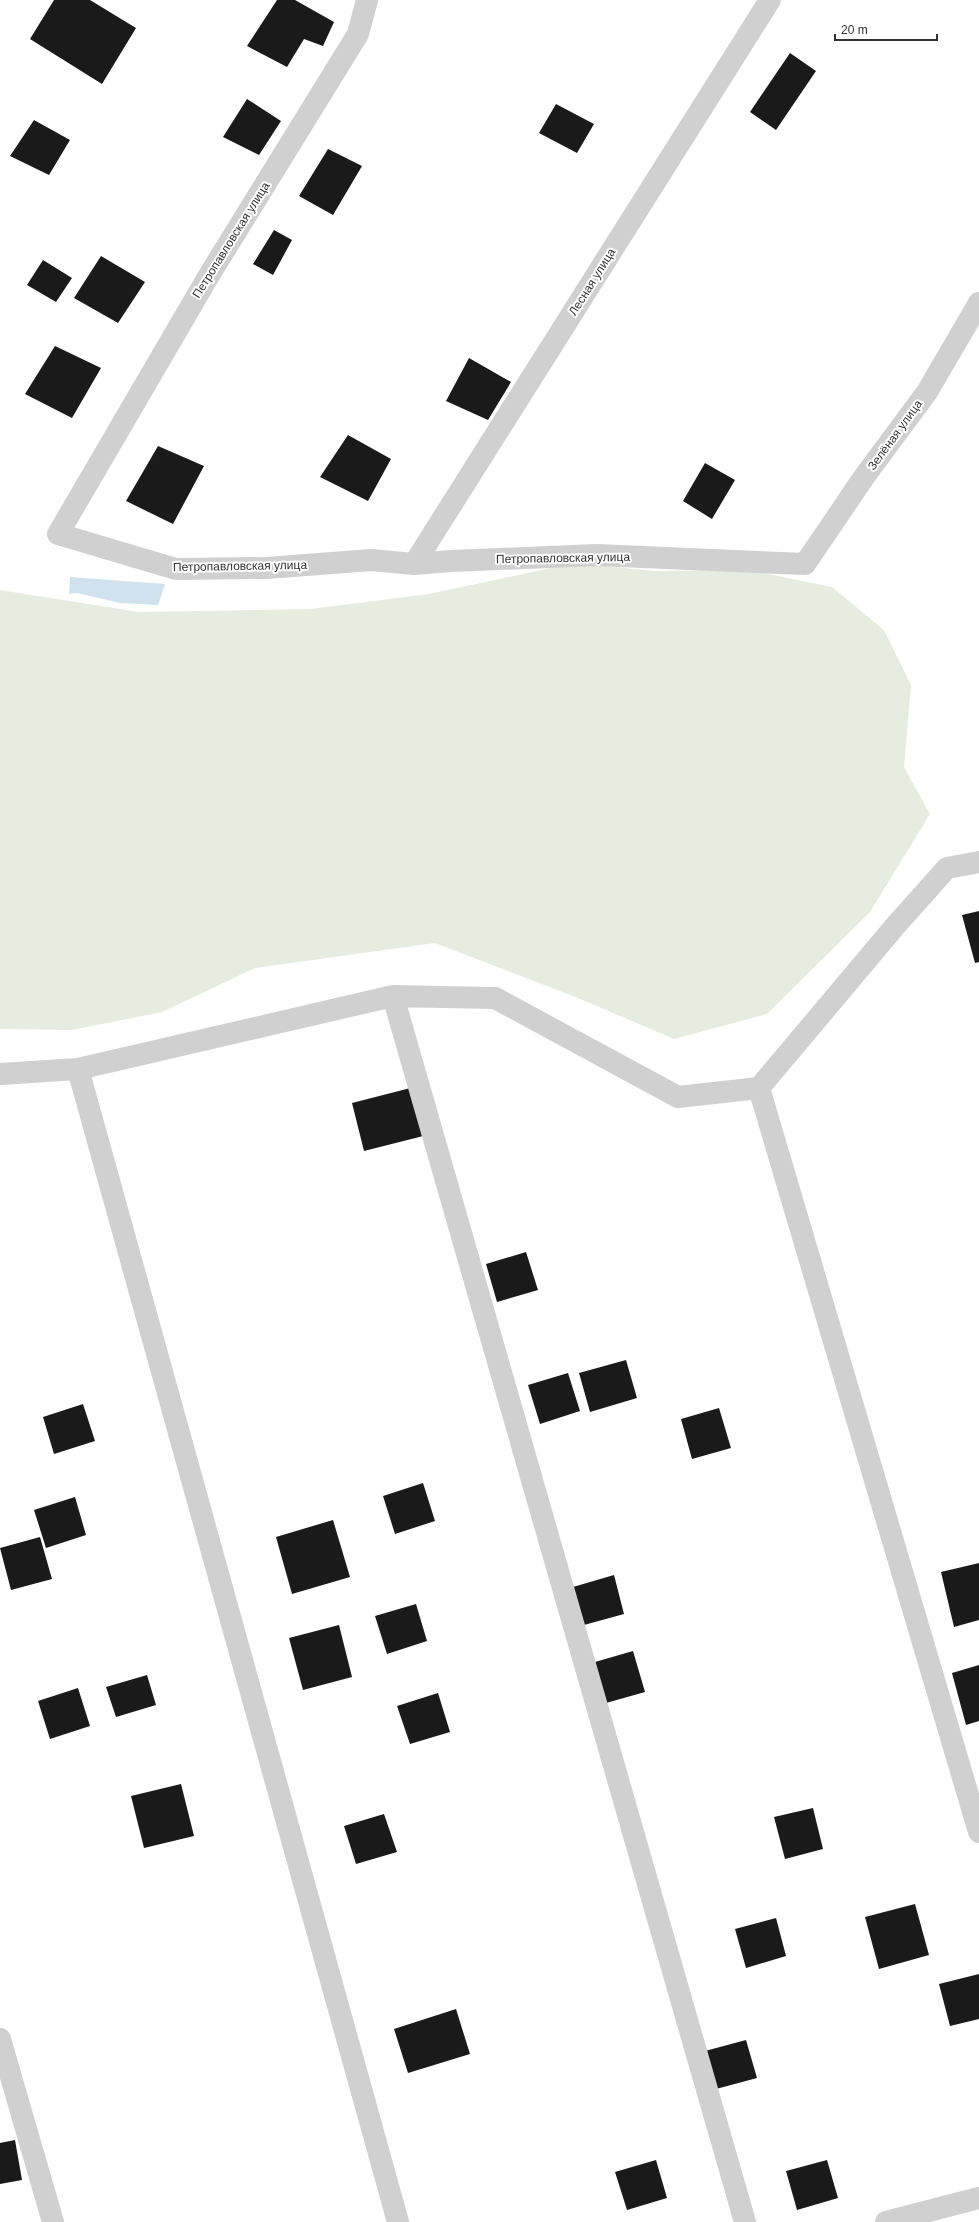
<svg xmlns="http://www.w3.org/2000/svg" width="979" height="2222" viewBox="0 0 979 2222" font-family="Helvetica,sans-serif">
<rect width="100%" height="100%" fill="#fff"/>
<!-- green -->
<path fill="#e6ecdf" d="M575 563 654 571 748 570 832 587 884 630 911 685 904 767 930 814 870 912 767 1014 674 1039 578 998 435 943 255 968 162 1012 72 1030 0 1029V590L139 612 310 609 429 594Z"/>
<!-- water -->
<path fill="#cfe2ee" d="M70 577 165 584 158 605 120 603 77 593 69 594Z"/>
<!-- building -->
<path fill="#1a1a1a" d="M54 0H90L136 28 102 84 30 39Z
M277 0H295L334 22 323 46 304 39 287 67 247 46Z
M790 53 816 71 776 130 750 112Z
M247 99 281 121 259 155 223 137Z
M556 104 594 124 577 153 539 133Z
M34 120 70 140 49 175 10 156Z
M328 149 362 166 333 215 299 196Z
M274 230 292 240 273 275 253 264Z
M101 256 145 282 118 323 74 298Z
M43 260 72 278 56 302 27 285Z
M55 346 101 368 72 418 25 394Z
M469 358 511 382 488 420 446 401Z
M348 435 391 459 368 501 320 477Z
M158 446 204 466 173 524 126 501Z
M705 463 735 480 712 519 683 501Z
M979 911V962L975 963 962 915Z
M426 1084 439 1132 364 1151 352 1103Z
M526 1252 538 1290 497 1302 486 1264Z
M626 1360 637 1398 590 1412 579 1373Z
M568 1373 580 1411 540 1424 528 1385Z
M83 1404 95 1441 54 1454 43 1417Z
M719 1408 731 1448 692 1459 681 1419Z
M423 1483 435 1521 395 1534 383 1496Z
M75 1497 86 1535 46 1548 34 1510Z
M333 1520 350 1577 292 1594 276 1537Z
M40 1537 52 1579 11 1590 0 1548Z
M979 1563V1620L954 1627 941 1572Z
M614 1575 624 1614 584 1625 573 1587Z
M416 1604 427 1641 387 1654 375 1616Z
M339 1625 352 1677 303 1690 289 1638Z
M633 1651 645 1692 606 1703 595 1662Z
M979 1665V1721L966 1725 952 1673Z
M147 1675 156 1705 116 1717 106 1687Z
M78 1688 90 1726 50 1739 38 1701Z
M438 1693 450 1732 410 1744 397 1706Z
M181 1784 194 1836 144 1848 131 1796Z
M813 1808 823 1849 785 1859 774 1817Z
M384 1814 397 1852 356 1864 344 1826Z
M915 1904 929 1955 879 1969 865 1917Z
M776 1918 786 1956 746 1968 735 1929Z
M979 1974V2019L950 2026 939 1984Z
M456 2009 470 2054 408 2073 394 2029Z
M746 2040 757 2078 716 2089 705 2051Z
M15 2140 22 2180 0 2184V2143Z
M656 2160 667 2198 627 2210 615 2172Z
M827 2160 838 2198 797 2210 786 2171Z"/>
<g fill="none" stroke-linecap="round" stroke-linejoin="round">
<!-- minor -->
<path stroke="#d0d0d0" stroke-width="22" d="M367 0 358 34 208 277 58 534 176 569 267 568 371 560 414 564 451 561 597 555 805 564 864 477 927 392 979 303
M414 564 770 0
M393 996 745 2222
M78 1069 398 2222
M0 1074 78 1069 393 996 495 998 678 1097 759 1088 896 925 947 868 979 862
M759 1088 979 1832
M0 2039 53 2222
M886 2222 979 2198"/>
</g>
<g text-anchor="middle" dominant-baseline="central" stroke-width="4" stroke-linejoin="round" paint-order="stroke">
<!-- street labels -->
<g font-size="12" fill="#333" stroke="#fff">
<text transform="translate(231 240) rotate(-58)">Петропавловская улица</text>
<text transform="translate(592 282) rotate(-58)">Лесная улица</text>
<text transform="translate(895 435) rotate(-54)">Зелёная улица</text>
<text transform="translate(563 558) rotate(-1)">Петропавловская улица</text>
<text transform="translate(240 566) rotate(-1)">Петропавловская улица</text>
</g>
</g>
<!-- scale -->
<path d="M835 34v6h102v-6" fill="none" stroke="#333333" stroke-width="2"/>
<text x="841" y="34" font-size="12" fill="#333333" stroke="#ffffff" stroke-width="3" paint-order="stroke">20 m</text>
</svg>
